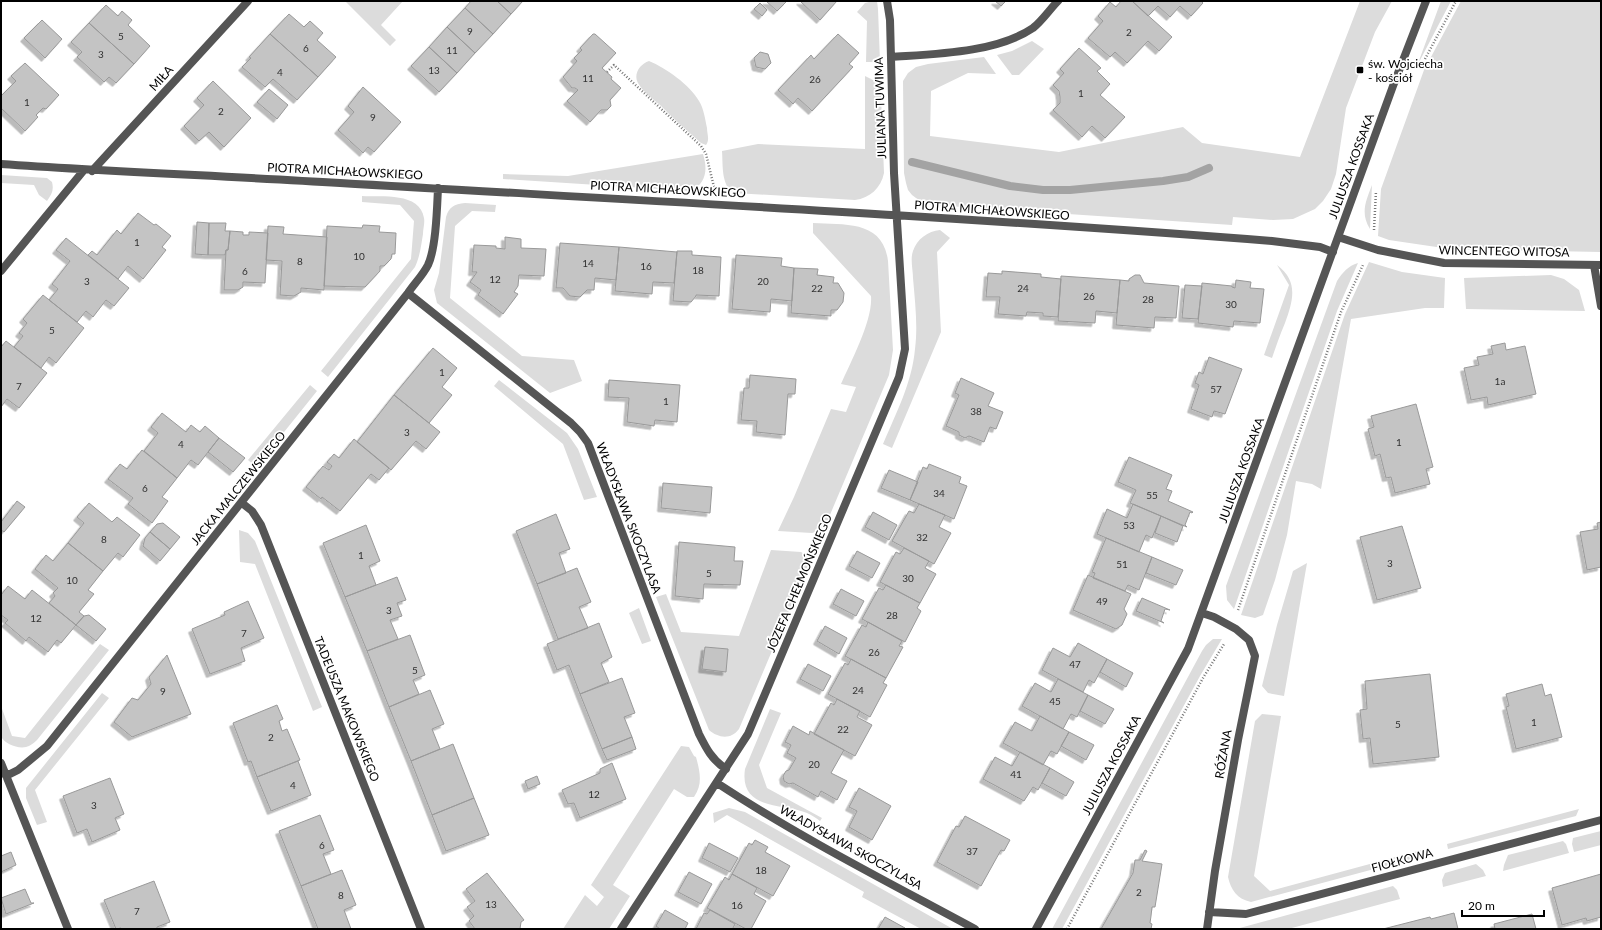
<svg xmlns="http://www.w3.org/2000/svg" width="1602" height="930" viewBox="0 0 1602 930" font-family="Lato,sans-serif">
<defs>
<filter id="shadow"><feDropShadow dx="-3.5" dy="3.5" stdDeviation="0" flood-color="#0004"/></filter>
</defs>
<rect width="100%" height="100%" fill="#fff"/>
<!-- green -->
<path fill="#dcdcdc" d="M345 1H403L381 25 396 40 390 46Z
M873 1H877L878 9 880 62H866L867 21 857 12 865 3Z
M1360 1H1392L1375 32 1346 108 1336 174 1331 189 1323 201 1315 209 1293 219 1273 220 1233 217 1232 225 932 205 920 201 912 195 908 190 906 183 904 173 903 81 908 73 916 67 928 64 984 57 996 74 968 73 931 91 930 136 1059 152 1183 127 1202 143 1300 157Z
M1441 1H1451L1417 66Z
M1461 1H1601V252L1450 249 1389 240 1378 236 1381 189 1424 70Z
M1032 41 1044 49 1019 75H1012L997 55 1012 51Z
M649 61C666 68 690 85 699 101 704 109 705 119 707 128 707 134 710 140 706 145L701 143C687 131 673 118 660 105 653 99 643 92 638 83 633 74 640 64 649 61Z
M865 76 881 84V96L884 173C881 188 870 198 855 200L734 193C721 186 723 165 722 151L758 144 865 149Z
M703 154C708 170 706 183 691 191L503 179V174L568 176Z
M1 175 47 178 52 182C54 190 52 194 47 201L39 195 34 185 1 183Z
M1372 185 1370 229C1360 213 1366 201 1372 185Z
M362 196C382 197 420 192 424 218 425 223 423 229 423 234 421 246 420 256 415 267L328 377 321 371 411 259 414 221 400 205 362 202Z
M465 203 496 205 495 212 472 211 455 226 450 298 522 356 574 360 582 381 550 393 437 303 434 290 439 273 446 217C449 207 454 204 465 203Z
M813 223C845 225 883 220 888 261L893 350 889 375 824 529 812 533 778 531 794 497 831 409 846 412 856 387 841 384C851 361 873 320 871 296L813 233Z
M940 230 950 238 937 252 941 332 892 448 883 444C896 413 912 383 915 349 918 326 915 302 913 278 913 270 910 259 913 251 917 239 928 231 940 230Z
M1369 262 1402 272 1445 278 1444 308H1425L1351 319 1321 489 1312 484 1296 481 1287 535 1275 580 1263 615 1255 618 1241 615 1345 314Z
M1358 263 1337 311 1234 609 1227 600 1226 586 1337 281C1343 272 1348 266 1358 263Z
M1277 265C1299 281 1293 301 1285 323 1280 335 1276 346 1272 358L1264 355 1289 285Z
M1551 275 1564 279 1579 290 1585 311 1466 309 1464 278Z
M499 380 567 433 578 449 597 497 584 500 563 444 494 386Z
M310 385 317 391 256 467 248 460Z
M239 530 248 533 255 541 322 707 313 711 255 564 240 562Z
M771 550 801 552 809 557 810 561 739 729C731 740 718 738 709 730L656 597 666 594 681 632 739 636Z
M1307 563 1284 696 1268 693 1262 686 1277 625 1293 571Z
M639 608 651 641 642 644 629 613Z
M1213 639H1222L1200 676 1062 929H1052L1202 651 1206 645Z
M100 644 109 650 37 740C34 743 30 746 26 747 18 749 4 744 1 736 0 727 1 716 1 706L12 736 25 738Z
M102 693 109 698 35 790 47 822 37 825 26 798V788Z
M770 709 781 713 759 765 767 788 822 818 820 821C816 818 812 815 807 813 783 803 739 811 745 769Z
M1262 714 1281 716 1254 876 1270 891 1429 848 1430 854 1251 902C1237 899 1231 890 1228 877L1255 721Z
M681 746 689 747 694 756 696 757C700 772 703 784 694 797H687L674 789 613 885 630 896 609 929H563L585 895 597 906 604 897 591 885Z
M729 808 745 812 953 929H921L862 897 864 892 727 815 714 823 713 813Z
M1579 809 1576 816 1448 849 1447 844Z
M1601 831V845L1574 852 1572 844 1573 838Z
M1563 841 1566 844 1569 853 1503 871 1504 865 1508 855Z
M1476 864 1483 870 1486 876 1443 887 1442 880 1445 873Z
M1393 886 1397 890 1400 899 1288 929H1236Z"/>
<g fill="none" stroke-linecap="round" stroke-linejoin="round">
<!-- stream -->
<path stroke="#a3a3a3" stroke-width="8" d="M912 162 1010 186 1043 190H1070L1163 181 1188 177 1209 168"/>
</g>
<!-- building -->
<path fill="#c4c4c4" stroke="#999" filter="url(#shadow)" d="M471 1H497L511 14 493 34 465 8Z
M497 1H523L511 14Z
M766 1H787L777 11Z
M800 1H837L820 20Z
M995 1H1006L1001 6Z
M1121 1H1132L1172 37 1159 51 1148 41 1127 63 1115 52 1110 57 1088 38 1103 21 1098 16 1110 2 1116 7Z
M1132 1H1201L1203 3 1191 16 1180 6 1170 17 1158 6 1148 16Z
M760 3 767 10 762 16 754 9Z
M106 5 118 16 122 11 132 20 128 25 150 46 134 64 89 23Z
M465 8 493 34 475 53 447 27Z
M289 14 304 27 310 21 323 33 317 40 336 57 318 77 270 34Z
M42 20 62 39 45 58 24 38Z
M89 23 134 64 116 83 109 77 104 82 77 57 82 52 71 42Z
M447 27 475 53 457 73 429 47Z
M270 34 318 77 297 100 273 79 265 87 242 67 251 58 249 57Z
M593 34H595L616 53 602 68 612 77 611 79 621 88 610 100 611 106 607 110H601L590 122 567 101 578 90 575 88H572L563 77 577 61 574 58 582 50 580 48Z
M838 34 859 53 849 64 853 67 812 111 798 98 793 104 778 90 811 55 814 59Z
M429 47 457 73 439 92 411 66Z
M1079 48 1101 68 1097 71 1110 84 1100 95 1125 117 1105 138 1092 126 1082 137 1053 110 1060 103V97L1059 91 1053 85 1064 73 1060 69Z
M760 52 768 54 771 63 765 69 756 67 754 58Z
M25 63 59 95 46 109 43 108 36 115 38 117 25 131 1 108V96L16 81 11 76Z
M213 81 251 118 224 147 209 132 199 141 184 126 204 105 197 98Z
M363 87 401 122 374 152 368 147 363 153 338 130 354 112 348 106Z
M269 89 288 105 277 119 257 102Z
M138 213 154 225 156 224 171 236 162 247 166 250 143 279 128 266 118 279 88 255 92 251 97 255 117 230 121 234Z
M197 222 209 223 208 255 195 254Z
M209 223H226L225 231H230L228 250H226L225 255H208Z
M363 225 380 226 379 232 396 233 395 254H392L391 259 384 266H380V271L365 287 324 286 327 226 362 228Z
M268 226 284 227 283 234 327 237 324 290 301 288V292L294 296 280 295 282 261 266 260Z
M230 231 243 232V235H249V232L268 233 265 283 243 282V287L238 290H224L226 250H228Z
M505 237 521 239V248L546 249 544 276 519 275 518 286 514 292 518 294 503 314 478 295 481 290 470 282 477 272H472L474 245 496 246V248L505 249Z
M66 238 129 288 114 306 106 300 93 317 86 311 77 322 49 300 58 289 52 284 70 261 56 250Z
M560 243 619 247 616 280 595 278 594 290H587L580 297 570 296 563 288H556Z
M619 247 677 252 674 283 653 282 652 294 615 291Z
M677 251H692V255L721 257 719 296 696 295V296L691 302 673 301Z
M736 255 782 258 781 266 794 268 792 301 771 299 770 312 732 309Z
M794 268 818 269 817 275 834 277 833 283H838L844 293 843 302 837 310H831V316L791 313Z
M1002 271 1041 274V277L1061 279 1058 317 1043 316V313L1027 312 1026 316 998 314 1000 297H986L988 273 1002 274Z
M1135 275H1140L1144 283 1179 286 1176 318 1155 317 1154 328 1116 325 1120 280 1129 281V279Z
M1061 276 1120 280 1117 313 1096 311 1095 323 1058 321Z
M1236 280 1251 282 1250 288 1264 289 1260 323 1234 321 1233 327 1198 323 1202 283 1232 286V287L1235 288Z
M1185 285 1202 286 1198 319 1182 318Z
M43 295 84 328 56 363 49 357 41 368 14 347 23 336 19 333 27 323 23 319Z
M6 341 47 373 19 408 7 399 1 407V347Z
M1505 343 1506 350 1525 346 1536 394 1488 405 1487 397 1471 400 1464 368 1479 365 1477 357 1493 354 1491 346Z
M433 348 457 368 442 387 452 395 429 423 394 395Z
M1209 357 1242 369 1225 414 1214 411 1212 417 1191 409 1199 385 1195 383 1199 372 1203 374Z
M750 375 796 379 795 394H788L785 435 756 432 757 421 741 420 744 388H749Z
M961 378 994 393 988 406 1003 412 996 429 990 427 984 442 969 436 965 438 959 435V432L946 426 959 395 955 393Z
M609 380 680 385 677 422 655 420 654 426 627 422 629 398 608 397Z
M394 395 440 432 426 449 416 441 391 470 357 442Z
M1416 404 1433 467 1426 469 1430 484 1395 493 1391 477 1386 478 1380 454 1375 456 1368 429 1374 427 1371 416Z
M162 413 186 432 191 425 200 432 205 426 219 438 198 465 191 460 177 478 144 451 158 433 151 427Z
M219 438 245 458 233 472 208 452Z
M354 439 389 468 379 480 371 474 340 511 322 497 321 499 306 487 323 466 329 470 332 466 327 462 334 454 339 458Z
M142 450 177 478 162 497 168 501 152 523 128 504 133 498 108 479 120 464 127 469Z
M1129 457 1172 475 1166 489 1172 491 1168 501 1193 512 1192 513 1190 512 1185 525 1187 527 1130 503 1136 490 1118 482Z
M929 464 961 477 959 483 967 486 954 519 910 500 923 467 927 469Z
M889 470 918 482 910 500 881 488Z
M663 483 712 487 710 513 661 508Z
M17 501 25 507 4 532 1 530V522Z
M89 503 112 522 117 517 140 535 123 557 118 553 103 571 68 543 84 523 77 517Z
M919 504 945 515 939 527 951 533 934 564 892 541 909 511 914 513Z
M1133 504 1161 516 1152 538 1146 535 1139 552 1097 534 1107 509 1127 518Z
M873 512 897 525 889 540 865 527Z
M556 514 570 549 559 553 566 573 537 584 516 531Z
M1161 516 1183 526 1177 542 1155 533Z
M1601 522V567L1587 570 1580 532 1598 529 1597 523Z
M163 523 180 537 170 549 150 532 157 524Z
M366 525 380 561 369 566 376 585 345 597 323 543Z
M1402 526 1421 588 1377 600 1360 537Z
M150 532 170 549 160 561 143 546 145 538Z
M1106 538 1152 557 1139 590 1128 585 1125 591 1093 578 1095 573 1092 572Z
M679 542 735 547 734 561H743L740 585 704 584 703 599 675 596Z
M68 543 103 571 88 590 94 594 79 612 84 616 76 625 49 603 55 596 53 593 58 588 35 569 46 555 53 561Z
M904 548 929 561 925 568 936 574 920 603 880 582 896 552 900 554Z
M857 551 880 563 872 578 849 566Z
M1152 557 1183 570 1176 585 1146 573Z
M577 568 591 602 579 607 588 628 558 639 537 584Z
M1088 575 1131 594 1124 609 1127 614 1122 625 1116 629 1073 610Z
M397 577 406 600 397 603 402 616 390 620 398 639 367 651 345 597Z
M886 585 920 603 917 608 921 611 905 642 862 619 879 588 883 590Z
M8 586 25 599 32 590 76 625 61 643 57 640 48 652 29 637 26 641 5 623 8 620 1 615V595Z
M841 589 864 601 856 616 833 604Z
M1142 598 1170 610 1165 609 1161 621 1164 623 1136 611Z
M248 601 264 638 241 648 245 661 210 674 192 629 225 615 224 612Z
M89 615 106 629 96 641 76 625 84 616Z
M868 622 902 641 899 646 903 647 886 678 845 656 862 625 866 627Z
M599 623 612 657 601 663 609 682 580 694 569 665 557 670 547 644Z
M825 626 847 638 839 654 817 641Z
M410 635 425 675 413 680 419 694 389 707 367 651Z
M1078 643 1107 659 1094 683 1089 680 1083 692 1042 670 1053 648 1070 657Z
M705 647 728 649 726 672 702 669Z
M167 655 191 714 132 737 114 722 132 698 138 700 151 684 149 677Z
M851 659 886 678 883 683 887 685 870 717 828 694 845 663 848 665Z
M1107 659 1133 673 1126 687 1100 672Z
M808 664 831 676 823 691 800 679Z
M1430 674 1439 757 1373 764 1370 738 1363 739 1360 710 1367 709 1365 681Z
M622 678 635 713 624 717 632 737 602 749 580 694Z
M1058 679 1088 695 1077 717 1071 714 1063 729 1022 706 1035 683 1051 692Z
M1542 684 1545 696 1551 694 1562 737 1516 749 1506 707 1509 706 1506 694Z
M430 690 444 724 432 729 440 749 411 761 389 707Z
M1088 695 1114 709 1105 724 1080 711Z
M837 699 860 711 857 717 872 725 855 756 814 734 831 703 834 705Z
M277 705 283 719 279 721 282 731 287 729 300 760 257 777 251 761 248 762 233 723Z
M1040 716 1069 732 1057 754 1051 751 1043 765 1003 743 1015 722 1032 731Z
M793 726 809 735 810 731 844 750 831 773 847 781 837 800 821 791 818 797 793 783 789 784 784 781 783 776 786 771 789 770 796 758 787 753 791 745 785 742Z
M1069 732 1094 745 1086 760 1061 746Z
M632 737 636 749 607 760 602 749Z
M453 744 474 798 432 815 411 761Z
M1020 752 1050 768 1038 790 1033 787 1024 801 983 779 995 757 1012 766Z
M298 761 311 795 271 811 257 777Z
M612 763 626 799 580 818 574 803 568 804 562 790 600 773V769Z
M1050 768 1074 782 1066 796 1042 783Z
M537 776 540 784 528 789 525 781Z
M110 778 124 814 115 818 120 830 92 842 87 829 77 833 63 796Z
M859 788 891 806 872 840 849 827 857 811 849 807Z
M474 798 489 835 446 851 432 815Z
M320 815 334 850 323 854 331 874 301 886 279 831Z
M965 816 1010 840 1004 851 1001 850 981 886 937 862 956 826 959 827Z
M755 840 768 847 765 852 790 866 773 896 732 874 749 843 752 845Z
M709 843 738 858 730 872 702 858Z
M1145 850 1147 851 1142 861 1162 864 1155 907H1152L1151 916 1150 923 1152 924 1151 929H1101L1133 873 1135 860H1140Z
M11 852 16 865 1 872V856Z
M342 870 356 905 344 910 351 929H318L301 886Z
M689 872 712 884 701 904 678 892Z
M487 873 524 920 521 922 520 929H475L469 921 474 916 467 907 475 901 466 889Z
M732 874 757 888 754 894 766 901 751 929H746L707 908 725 877 729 880Z
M1601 874V917L1587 921 1586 918 1562 925 1552 888Z
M154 881 170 922 157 927V929H121V928L116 929 104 900Z
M25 889 31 903H34L6 914 1 898Z
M665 910 688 923 685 929H660L656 926Z
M710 910 735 924 733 928 734 929H696L704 913 707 914Z
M1454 913 1458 929H1383L1430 917 1431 919Z
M1532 914 1536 929H1495L1494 924Z
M885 917 905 928 906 929H878Z"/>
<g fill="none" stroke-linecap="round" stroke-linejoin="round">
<!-- path -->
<path stroke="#777" stroke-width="2.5" stroke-dasharray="1 2" stroke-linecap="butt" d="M1425 59 1456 1
M607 72 614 65 701 146 706 154 714 187
M1374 230 1376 191
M1238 610 1341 312 1363 265
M1067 929 1203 678 1224 644"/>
<!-- service -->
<path stroke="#555" stroke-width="8" d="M1594 265 1601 306"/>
<!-- minor -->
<path stroke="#555" stroke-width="8" d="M891 57C934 54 996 53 1033 28 1042 21 1050 9 1058 1
M1 164C114 172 227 176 340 183 650 201 961 217 1272 241L1320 247 1333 252
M92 171 248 1
M1338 237 1378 250 1444 263 1601 265
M1 271 84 170
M408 293 571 423 580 432 588 443 699 734C706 748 712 760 726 769
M242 503 252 511 261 525 421 929
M1202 613 1214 617 1236 629 1249 640 1255 656 1238 740 1215 871 1207 929
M1 763 68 929
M6 776 18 770 47 746 408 293C414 284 423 275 428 265 436 248 437 209 438 188
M717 783C799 837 888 882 975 929
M1209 912 1246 914 1601 820
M621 929 748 734 899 377 905 349 894 173 890 20 887 1
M1036 929 1188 649 1393 86 1426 1"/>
</g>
<!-- markers -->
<rect fill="#000" stroke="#fff" stroke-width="1.5" x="1356" y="66" width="8" height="8" rx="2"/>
<g text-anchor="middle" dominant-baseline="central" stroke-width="3.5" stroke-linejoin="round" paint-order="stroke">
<!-- number labels -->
<g font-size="10" fill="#313131">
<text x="470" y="31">9</text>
<text x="1129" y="32">2</text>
<text x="121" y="36">5</text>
<text x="306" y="48">6</text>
<text x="452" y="50">11</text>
<text x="101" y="54">3</text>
<text x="434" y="70">13</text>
<text x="280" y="72">4</text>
<text x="588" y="78">11</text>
<text x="815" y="79">26</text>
<text x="1081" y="93">1</text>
<text x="27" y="102">1</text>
<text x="221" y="111">2</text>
<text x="373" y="117">9</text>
<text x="137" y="242">1</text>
<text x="359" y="256">10</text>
<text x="300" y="261">8</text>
<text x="588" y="263">14</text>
<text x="646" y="266">16</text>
<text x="698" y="270">18</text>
<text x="245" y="271">6</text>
<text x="495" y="279">12</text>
<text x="87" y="281">3</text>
<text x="763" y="281">20</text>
<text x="817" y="288">22</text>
<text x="1023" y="288">24</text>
<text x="1089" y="296">26</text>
<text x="1148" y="299">28</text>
<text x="1231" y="304">30</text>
<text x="52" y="330">5</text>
<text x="442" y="372">1</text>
<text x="1500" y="381">1a</text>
<text x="19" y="386">7</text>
<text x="1216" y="389">57</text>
<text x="666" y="401">1</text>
<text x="976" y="411">38</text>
<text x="407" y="432">3</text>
<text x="1399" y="442">1</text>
<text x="181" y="444">4</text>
<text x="145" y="488">6</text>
<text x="939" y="493">34</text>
<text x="1152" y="495">55</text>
<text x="1129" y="525">53</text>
<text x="922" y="537">32</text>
<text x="104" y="539">8</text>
<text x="361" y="555">1</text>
<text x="1390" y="563">3</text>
<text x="1122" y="564">51</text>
<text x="709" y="573">5</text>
<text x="908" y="578">30</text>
<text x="72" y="580">10</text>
<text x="1102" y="601">49</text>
<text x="389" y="610">3</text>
<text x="892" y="615">28</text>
<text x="36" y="618">12</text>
<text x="244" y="633">7</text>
<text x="874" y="652">26</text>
<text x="1075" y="664">47</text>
<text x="415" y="670">5</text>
<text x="858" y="690">24</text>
<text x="163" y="691">9</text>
<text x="1055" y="701">45</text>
<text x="1534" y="722">1</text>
<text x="1398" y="724">5</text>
<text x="843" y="729">22</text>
<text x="271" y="737">2</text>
<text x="814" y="764">20</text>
<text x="1016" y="774">41</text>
<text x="293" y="785">4</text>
<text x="594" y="794">12</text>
<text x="94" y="805">3</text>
<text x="322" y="845">6</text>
<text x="972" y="851">37</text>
<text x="761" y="870">18</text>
<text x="1139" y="892">2</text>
<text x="341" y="895">8</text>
<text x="491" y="904">13</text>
<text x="737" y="905">16</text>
<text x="137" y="911">7</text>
</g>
<!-- poi labels -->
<g font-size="12" fill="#000" stroke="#fff" text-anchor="start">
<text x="1368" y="63">św. Wojciecha<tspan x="1368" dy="14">- kościół</tspan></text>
</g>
<!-- street labels -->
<g font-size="12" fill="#000" stroke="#fff">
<text transform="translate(161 78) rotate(-48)">MIŁA</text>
<text transform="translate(880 108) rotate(-92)">JULIANA TUWIMA</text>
<text transform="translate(1351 166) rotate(-70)">JULIUSZA KOSSAKA</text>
<text transform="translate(345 171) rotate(3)">PIOTRA MICHAŁOWSKIEGO</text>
<text transform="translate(668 189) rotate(3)">PIOTRA MICHAŁOWSKIEGO</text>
<text transform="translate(992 210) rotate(4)">PIOTRA MICHAŁOWSKIEGO</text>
<text transform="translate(1504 251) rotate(1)">WINCENTEGO WITOSA</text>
<text transform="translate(1241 470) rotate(-70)">JULIUSZA KOSSAKA</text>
<text transform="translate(238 488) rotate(-51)">JACKA MALCZEWSKIEGO</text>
<text transform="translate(629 518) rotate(69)">WŁADYSŁAWA SKOCZYLASA</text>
<text transform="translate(799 583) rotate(-67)">JÓZEFA CHEŁMOŃSKIEGO</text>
<text transform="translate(347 709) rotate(68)">TADEUSZA MAKOWSKIEGO</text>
<text transform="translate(1223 754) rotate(-80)">RÓŻANA</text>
<text transform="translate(1111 765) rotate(-62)">JULIUSZA KOSSAKA</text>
<text transform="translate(851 847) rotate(29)">WŁADYSŁAWA SKOCZYLASA</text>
<text transform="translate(1402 860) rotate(-15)">FIOŁKOWA</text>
</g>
</g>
<!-- border -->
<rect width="1602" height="930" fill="none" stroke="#000000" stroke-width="4"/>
<!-- scale -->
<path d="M1462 910v6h82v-6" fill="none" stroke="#000000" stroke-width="2"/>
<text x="1468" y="910" font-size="12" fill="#000000" stroke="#ffffff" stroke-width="3" paint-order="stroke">20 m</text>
</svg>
